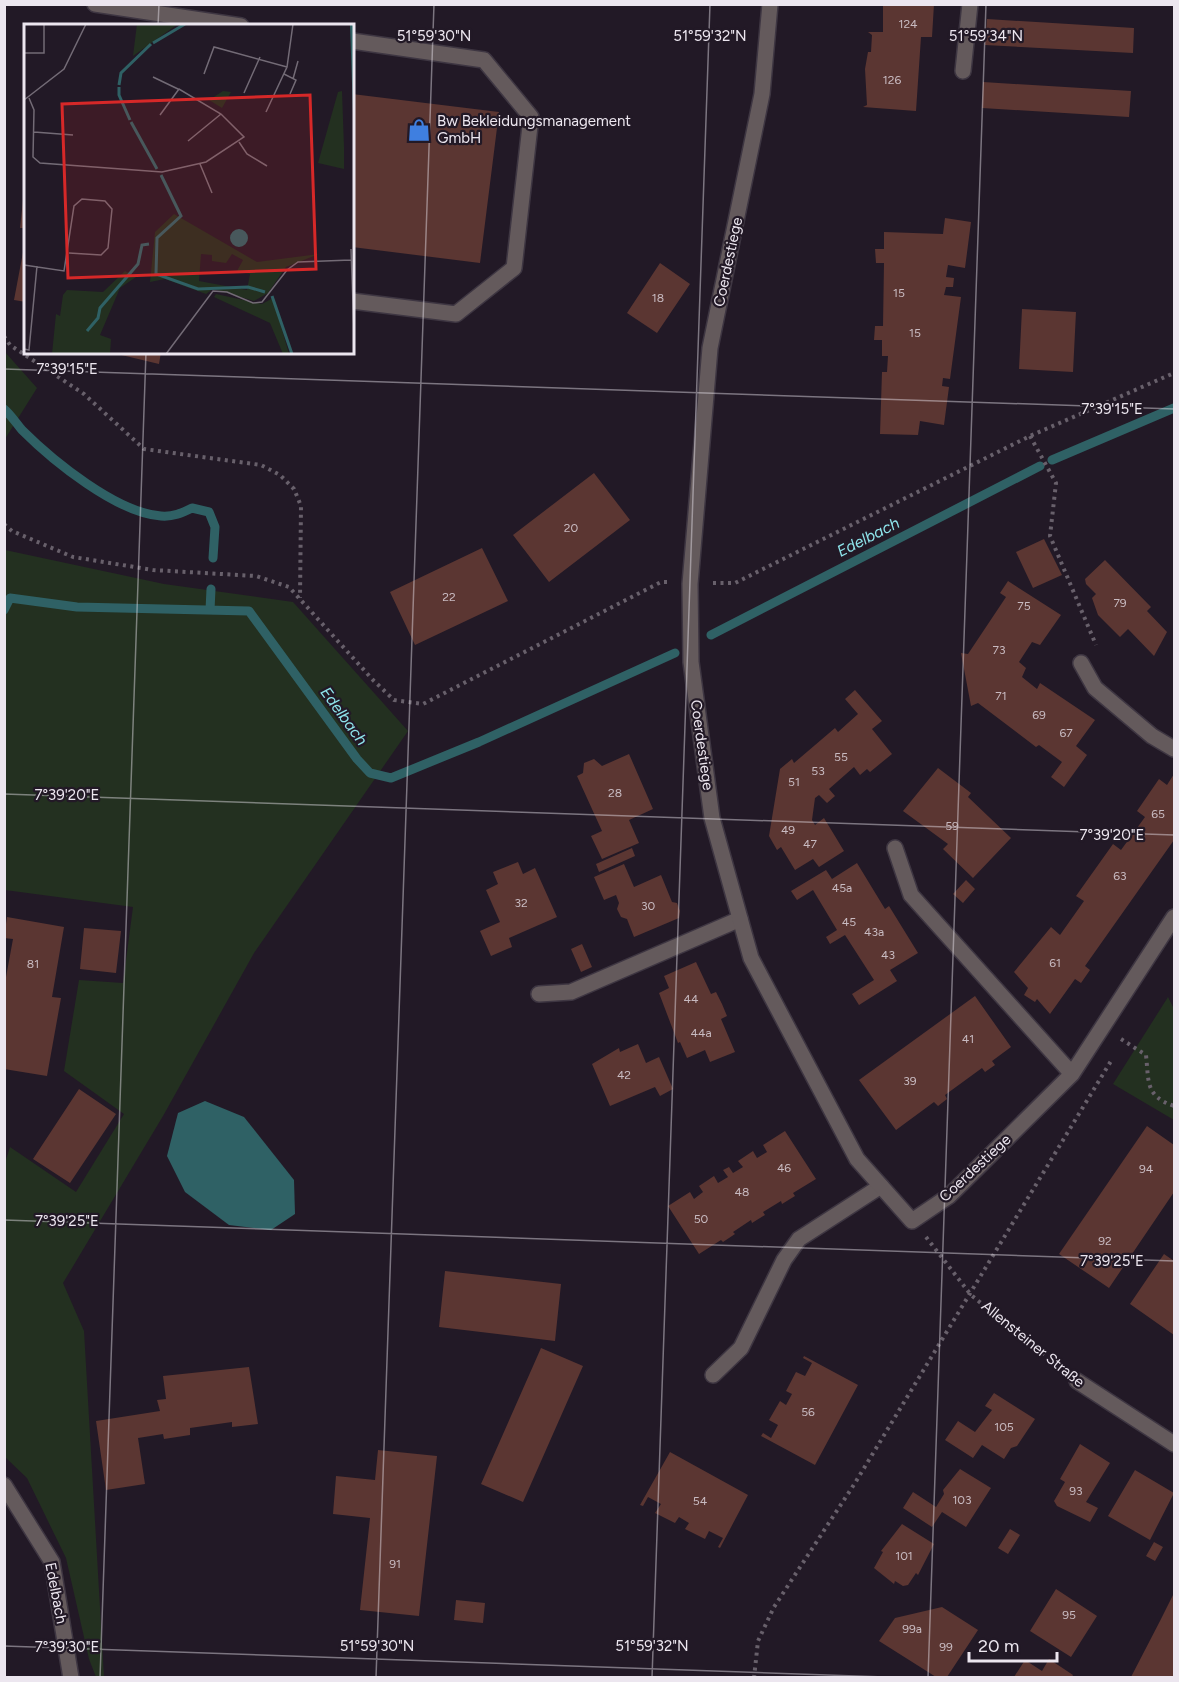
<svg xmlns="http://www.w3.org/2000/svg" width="1179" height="1682" viewBox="0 0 1179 1682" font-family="Figtree,sans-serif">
<rect width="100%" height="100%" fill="#221926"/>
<!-- green -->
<path fill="#233020" d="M5 352 37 388 5 439Z
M5 550 164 584 293 602 408 731 254 953 163 1116 63 1283 84 1331 104 1677H96L89 1659 66 1558 27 1478 5 1457 4 1166 10 1147 76 1192 124 1114 64 1071 79 980 123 983 133 907 5 890Z
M1168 997 1174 1009V1120L1113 1084Z"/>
<!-- water -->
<path fill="#2f6165" d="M205 1101 244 1117 294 1180 295 1214 271 1230 229 1225 185 1192 167 1156 178 1113Z"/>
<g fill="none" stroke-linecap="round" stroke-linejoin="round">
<!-- stream -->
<path stroke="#2f6165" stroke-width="9" d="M4 409C11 415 16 423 22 430 53 461 117 513 161 516 173 517 182 513 192 508L209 512 215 527 213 558
M1052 460 1174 408
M4 610 10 598 77 607 249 611 357 759 370 773 391 778 479 742 675 653
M210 610 211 589
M711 635 1040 466"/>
</g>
<!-- building -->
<path fill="#5b3632" d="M883 4H934L932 37H921L916 111 863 107 867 105 865 69 868 52H871L872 35 868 32H883Z
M987 19 1134 28 1133 53 985 45Z
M983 82 1131 91 1129 117 982 108Z
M352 94 499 112 480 263 352 247Z
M24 191H26V228H20Z
M945 218 971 222 965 268 948 265 946 277 954 278 953 287H946L944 295 961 297 950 379 943 378 942 386 949 387 944 425 920 421 918 435 880 434 882 372H887L888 356H882V340H874L875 326H883L884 263H876L875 249H884V232L943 234Z
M24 247 26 248V302L14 300Z
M660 263 690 284 657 333 627 313Z
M1022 309 1076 312 1073 372 1019 369Z
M109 352H161L159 364Z
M594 473 630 520 549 582 513 535Z
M1044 539 1062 575 1033 588 1016 552Z
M482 548 508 601 415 645 390 592Z
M1105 560 1151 607 1147 611 1167 632 1154 656 1128 629 1120 637 1098 615 1092 598 1096 594 1086 584 1085 579Z
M1008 581 1061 615 1040 645 1032 642 1019 662 1026 668 1022 677 1037 689 1040 683 1095 720 1076 746 1087 755 1064 787 1051 777 1062 762 1039 745 1036 747 978 703 971 706 961 653 968 654 1006 597 1000 593Z
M855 690 882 721 872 729 892 754 870 772 867 769 860 775 854 767 829 789 835 796 827 803 819 795 815 798 812 820 815 825 824 818 844 851 819 867 813 859 795 870 781 847 777 850 769 836 780 769 792 759 794 763 835 728 838 732 858 714 845 699Z
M629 754 653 809 629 820 639 843 602 859 591 836 602 831 577 776 583 773 584 763 594 759 602 766Z
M938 768 971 793 968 797 1011 838 973 878 943 849 948 844 903 811Z
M1174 774V840L1085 966 1090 970 1081 983 1075 979 1050 1014 1037 999 1035 1002 1024 995 1028 988 1014 972 1051 927 1060 935 1084 901 1076 896 1113 844 1121 850 1145 817 1137 811 1159 779 1167 785Z
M632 848 635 856 599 872 596 864Z
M518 862 523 874 535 868 557 917 509 938 512 947 491 956 480 931 500 922 486 890 498 884 493 872Z
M857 863 885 909 889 906 918 953 890 970 897 981 859 1005 852 994 874 980 845 935 830 944 826 937 837 930 813 890 797 900 791 891 826 870 832 879Z
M624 864 634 887 661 875 672 902 677 903 680 911 679 918 634 937 627 919 621 917 617 909 619 903 616 895 604 900 594 877Z
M966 880 975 889 963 903 953 894Z
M7 917 64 927 52 997 61 998 47 1076 4 1069V988L13 939 4 938Z
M84 928 121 931 116 973 80 969Z
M582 944 592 967 581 972 571 949Z
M696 962 711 994 716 992 722 1004 727 1016 721 1019 735 1052 710 1062 705 1050 687 1058 680 1042 678 1043 659 993 669 988 664 976Z
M975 996 1011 1047 992 1061 995 1065 985 1072 982 1068 945 1095 947 1099 938 1106 934 1102 896 1130 859 1080Z
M638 1044 646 1063 659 1057 673 1089 660 1096 655 1087 610 1106 592 1064 619 1048 620 1052Z
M79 1089 116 1114 70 1183 33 1159Z
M1147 1126 1174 1145V1192L1109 1288 1059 1254Z
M785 1131 816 1179 793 1193 795 1196 782 1204 781 1201 763 1212 765 1215 752 1223 751 1220 733 1232 735 1234 723 1242 721 1240 699 1254 668 1206 690 1192 694 1199 703 1192 699 1186 714 1176 718 1183 728 1177 723 1170 729 1167 733 1173 743 1167 738 1161 753 1151 757 1158 767 1152 763 1145Z
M1164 1254 1174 1261V1335L1130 1304Z
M445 1271 561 1284 555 1341 439 1327Z
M541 1348 583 1366 523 1502 481 1484Z
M804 1356 858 1385 815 1465 761 1436 763 1433 771 1438 778 1425 769 1420 780 1401 786 1405 792 1394 786 1391 796 1372 805 1376 812 1363 803 1358Z
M249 1367 258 1424 232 1427V1422L190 1428V1435L164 1439 163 1434 138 1438 145 1484 106 1490 96 1421 160 1411 157 1400 166 1399 163 1376Z
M994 1393 1035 1419 1017 1446 1011 1448 1004 1459 982 1445 973 1458 945 1440 958 1421 975 1432 992 1410 985 1406Z
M1080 1444 1110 1463 1086 1502 1098 1508 1090 1522 1057 1506 1054 1501 1065 1482 1060 1479Z
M378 1450 437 1456 419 1616 360 1610 370 1518 333 1514 336 1476 375 1480Z
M670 1452 748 1495 720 1548 718 1547 723 1538 709 1531 705 1539 685 1529 689 1523 679 1517 675 1523 655 1513 661 1504 648 1497 643 1506 640 1505Z
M960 1469 991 1488 966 1527 942 1512 932 1527 903 1508 913 1492 936 1507 944 1494 943 1490Z
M1135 1470 1174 1493 1150 1540 1108 1516Z
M902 1524 934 1544 918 1575 916 1573 908 1585 903 1586 895 1581 894 1584 874 1568 883 1552 881 1551Z
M1010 1529 1020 1535 1008 1554 998 1548Z
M1154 1542 1163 1547 1155 1561 1146 1556Z
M1056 1589 1097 1616 1071 1657 1030 1631Z
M1174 1593V1677H1131L1160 1621Z
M456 1600 485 1603 483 1623 454 1620Z
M942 1607 978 1630 947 1677H936L879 1641 895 1618Z
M1049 1659 1073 1675 1072 1677H1014L1025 1660 1042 1671Z"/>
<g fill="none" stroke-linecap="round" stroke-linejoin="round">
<!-- service casing -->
<g stroke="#3e3642" stroke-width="18">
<path id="service" d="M95 4 241 26
M352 41 484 60 531 117 514 268 456 314 352 301
M963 71 970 4
M539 994 571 992 740 919
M713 1375 741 1348 784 1260 799 1239 881 1186"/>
</g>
<!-- minor casing -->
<g stroke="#3e3642" stroke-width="18">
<path id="minor" d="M770 4 762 94 710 348 690 584 691 662 712 818 751 958 857 1159 912 1221 949 1196 1072 1074 1174 917
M1081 663 1095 688 1152 736 1174 749
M895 848 911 895 1072 1074
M1077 1381 1174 1444
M4 1485 52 1562 71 1678"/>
</g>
<!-- path -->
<path stroke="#68606b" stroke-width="4" stroke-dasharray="3 4.5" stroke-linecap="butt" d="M4 336 10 345 84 394 144 449 261 465 280 475 294 489 301 506 300 598
M1030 436 1056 483 1050 536 1096 645
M4 524 12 531 73 557 153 570 256 576 289 587 373 680 394 700 423 704 661 582H669
M713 583H735L1030 436 1174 373
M1121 1039 1146 1055C1149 1082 1145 1096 1174 1106
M926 1237 971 1295 1060 1367
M754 1678 758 1641 774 1607 855 1483 1111 1061"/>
<!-- service -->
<use href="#service" stroke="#645a5c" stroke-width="15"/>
<!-- minor -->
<use href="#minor" stroke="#645a5c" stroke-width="15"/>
</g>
<!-- ticks -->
<path fill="none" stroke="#ece6ef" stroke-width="1.5" stroke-opacity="0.45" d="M158 26 159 4M4 369 1174 409M4 794 1174 835M4 1220 1174 1261M4 1646 914 1678M100 1678 146 352M376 1678 434 4M652 1678 710 4M928 1678 986 4"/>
<!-- icons -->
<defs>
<g id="shop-bare" transform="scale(1.8)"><path d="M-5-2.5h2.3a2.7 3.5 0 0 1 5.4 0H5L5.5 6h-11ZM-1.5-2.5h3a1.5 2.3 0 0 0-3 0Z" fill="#3f7fe0" stroke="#221926" stroke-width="2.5" paint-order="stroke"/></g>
</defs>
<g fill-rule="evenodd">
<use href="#shop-bare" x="419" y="130"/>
</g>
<g text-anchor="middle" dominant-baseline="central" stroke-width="4.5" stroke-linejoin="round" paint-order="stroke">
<!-- number labels -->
<g font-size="12" fill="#c8bac0">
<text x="908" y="24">124</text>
<text x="892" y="80">126</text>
<text x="899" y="293">15</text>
<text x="658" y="298">18</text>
<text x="915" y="333">15</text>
<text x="571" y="528">20</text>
<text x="449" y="597">22</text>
<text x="1120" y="603">79</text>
<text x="1024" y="606">75</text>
<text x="999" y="650">73</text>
<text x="1001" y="696">71</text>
<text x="1039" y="715">69</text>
<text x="1066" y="733">67</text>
<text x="841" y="757">55</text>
<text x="818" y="771">53</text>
<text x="794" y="782">51</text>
<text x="615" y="793">28</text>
<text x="1158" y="814">65</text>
<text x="952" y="826">59</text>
<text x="788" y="830">49</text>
<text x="810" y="844">47</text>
<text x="1120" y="876">63</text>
<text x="842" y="888">45a</text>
<text x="521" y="903">32</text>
<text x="648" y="906">30</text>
<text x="849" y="922">45</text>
<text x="874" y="932">43a</text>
<text x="888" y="955">43</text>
<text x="1055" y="963">61</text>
<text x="33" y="964">81</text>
<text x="691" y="999">44</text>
<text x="701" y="1033">44a</text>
<text x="968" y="1039">41</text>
<text x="624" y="1075">42</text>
<text x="910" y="1081">39</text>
<text x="784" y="1168">46</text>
<text x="1146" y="1169">94</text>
<text x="742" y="1192">48</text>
<text x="701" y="1219">50</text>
<text x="1105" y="1241">92</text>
<text x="808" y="1412">56</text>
<text x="1004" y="1427">105</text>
<text x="1076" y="1491">93</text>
<text x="962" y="1500">103</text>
<text x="700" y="1501">54</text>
<text x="904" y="1556">101</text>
<text x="395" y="1564">91</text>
<text x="1069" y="1615">95</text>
<text x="912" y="1629">99a</text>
<text x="946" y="1647">99</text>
</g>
<!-- poi labels -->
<g font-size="15" fill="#ece6ef" stroke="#221926" text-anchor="start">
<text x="437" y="121">Bw Bekleidungsmanagement<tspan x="437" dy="17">GmbH</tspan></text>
</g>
<!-- street labels -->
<g font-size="15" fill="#ece6ef" stroke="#221926">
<text transform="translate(728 262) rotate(-78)">Coerdestiege</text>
<text transform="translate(702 745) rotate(82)">Coerdestiege</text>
<text transform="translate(975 1168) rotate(-43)">Coerdestiege</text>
<text transform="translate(1033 1344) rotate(39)">Allensteiner Straße</text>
<text transform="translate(56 1593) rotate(79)">Edelbach</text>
</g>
<!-- water labels -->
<g font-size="16" font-style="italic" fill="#8ee4eb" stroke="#221926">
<text transform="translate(868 537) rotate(-27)">Edelbach</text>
<text transform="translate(344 716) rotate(54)">Edelbach</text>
</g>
</g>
<!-- overview -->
<g transform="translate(24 24)">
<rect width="330" height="330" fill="#221926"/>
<path d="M113 0H154L109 32ZM199 67 207 68 198 84 185 76ZM318 67 320 123V145L294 139 314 68ZM150 190 233 238 295 230 262 243 244 269 230 277 189 265 182 270 141 255 126 258 131 208ZM177 230 188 231V237L202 239 208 230 219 236 213 247 226 250 223 266 175 257ZM101 247 112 253 96 264 76 311 87 315 86 330H28L32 290 36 292 39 271 43 266 79 268ZM192 270 238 280 249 274 265 330H259L246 299 190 273Z" fill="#233020" fill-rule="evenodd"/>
<path d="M326 0H330V119ZM206 214a9 9 0 1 1 18 0a9 9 0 1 1-18 0Z" fill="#2f6165"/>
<path fill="none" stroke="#2f6165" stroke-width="3" d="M129 19 161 0M95 61 97 49 127 20M95 63V71L106 96M107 98 133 145M137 151 157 192 133 214 132 250 174 265 224 263 241 268M248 272 268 330M63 307 74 294 76 284 114 240 118 221 125 220"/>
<path fill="none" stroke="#736b76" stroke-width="1.5" d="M0 29H20V0M180 50 190 23 263 43M260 50 272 56 266 70M129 53 154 65M269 55 274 37M220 69 236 33M5 74 10 86 9 133 16 139 138 148 182 138 220 113 197 90 155 65 136 91M0 76 40 45 62 0M242 88 263 43 269 0M10 108 49 111M164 117 197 90M215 118 223 130 243 142M176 140 188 169M327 225 330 307M0 241 40 247 50 182 58 175 81 177 88 185 84 224 77 231 45 229M0 325 5 326 13 242M142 330 189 267 203 268 229 279 238 278 263 246 274 238 327 236"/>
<path fill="#d62828" fill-opacity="0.15" stroke="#d62828" stroke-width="3" d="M286 71 292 245 44 254 38 80Z"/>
<rect width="330" height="330" fill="none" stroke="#ece6ef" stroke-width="3"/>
</g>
<g font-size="15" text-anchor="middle" fill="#ece6ef" stroke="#221926" stroke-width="4.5" stroke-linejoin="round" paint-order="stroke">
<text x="434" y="41">51°59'30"N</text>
<text x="710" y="41">51°59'32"N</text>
<text x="986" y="41">51°59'34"N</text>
<text x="67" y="374">7°39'15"E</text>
<text x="1112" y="414">7°39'15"E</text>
<text x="67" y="800">7°39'20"E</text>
<text x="1112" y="840">7°39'20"E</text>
<text x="67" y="1226">7°39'25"E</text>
<text x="1112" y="1266">7°39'25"E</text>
<text x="377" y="1651">51°59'30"N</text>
<text x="652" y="1651">51°59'32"N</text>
<text x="67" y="1652">7°39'30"E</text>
</g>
<!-- border -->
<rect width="1179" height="1682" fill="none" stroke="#ece6ef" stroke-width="12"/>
<!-- scale -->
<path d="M969 1652v9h88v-9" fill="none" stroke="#ece6ef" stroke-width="3"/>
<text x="978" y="1652" font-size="18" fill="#ece6ef" stroke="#221926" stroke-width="4.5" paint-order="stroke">20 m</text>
</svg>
